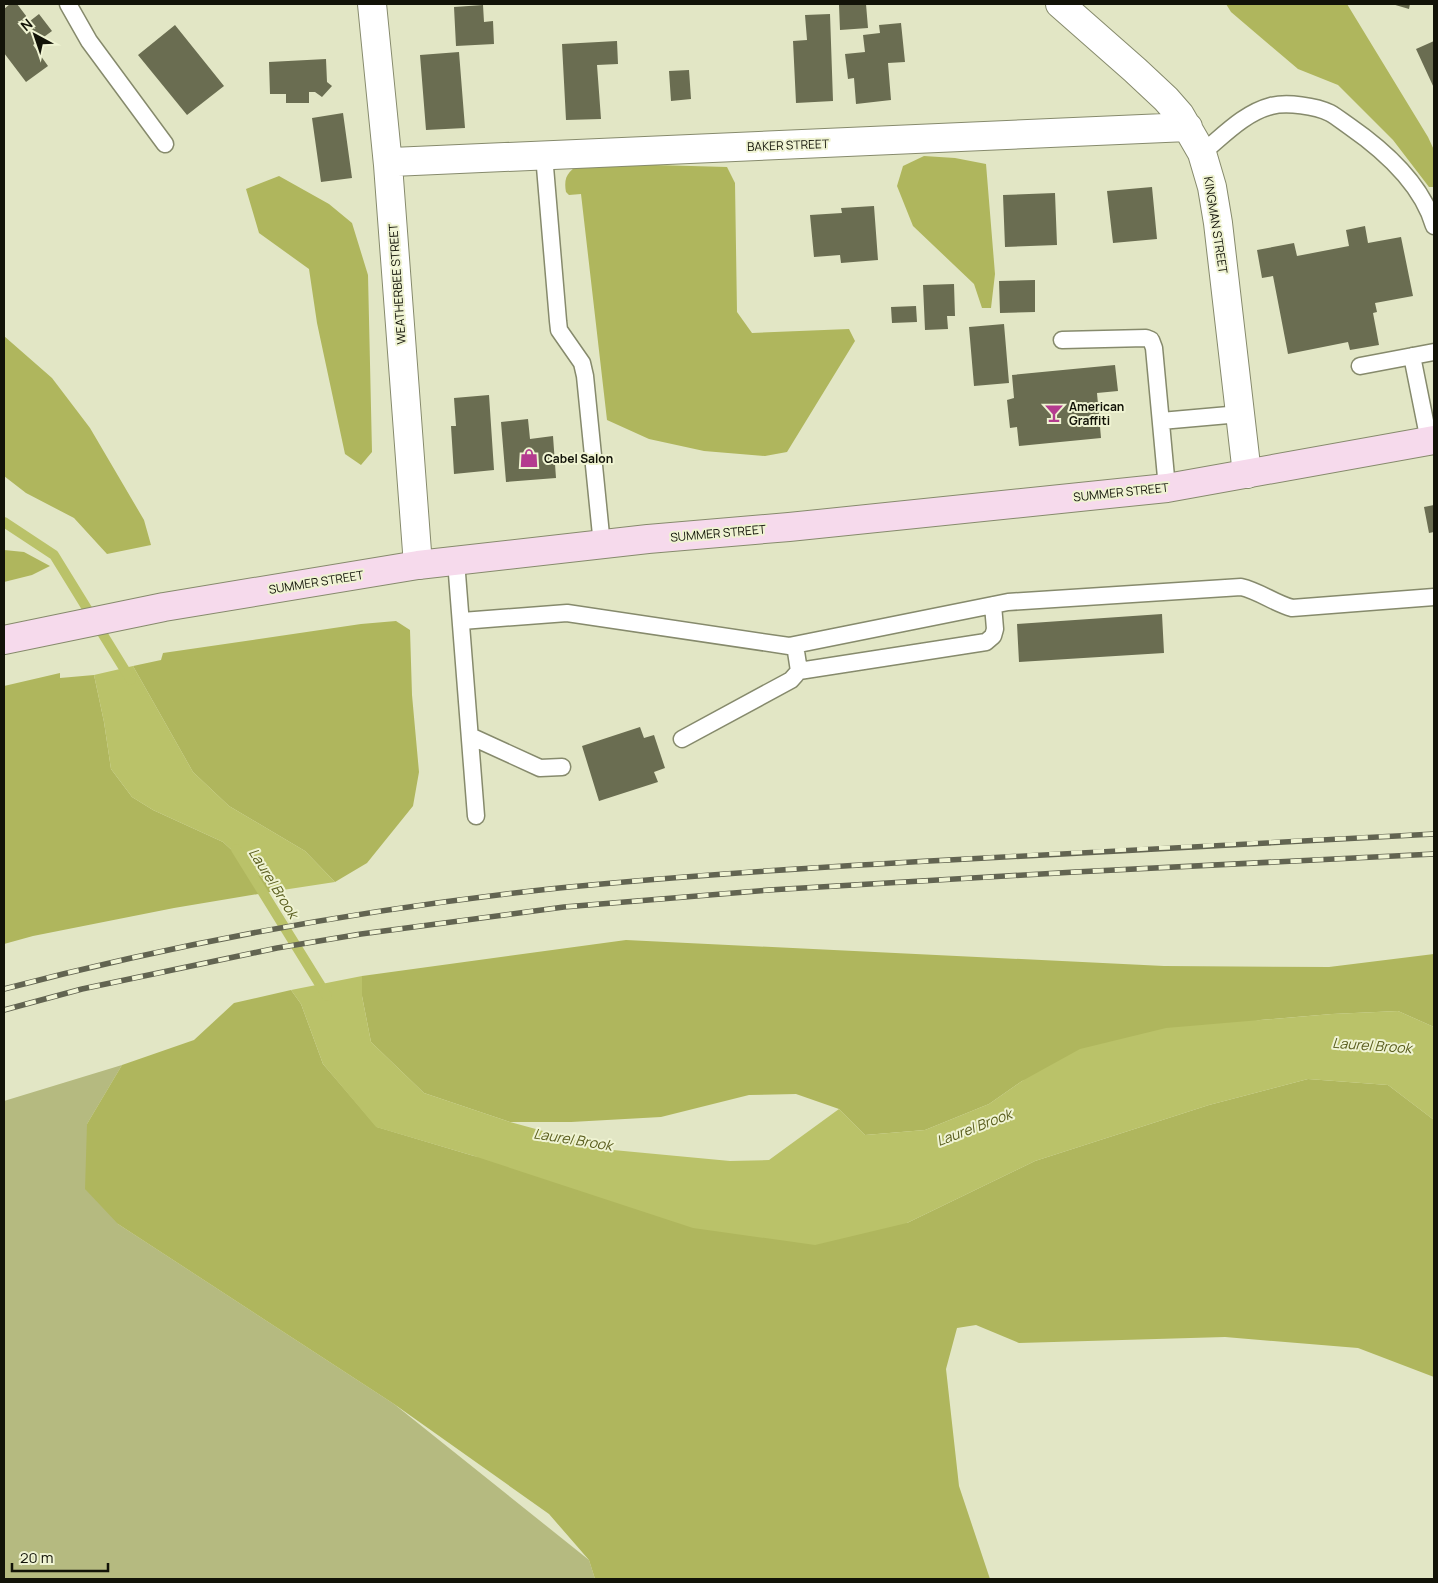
<svg xmlns="http://www.w3.org/2000/svg" width="1438" height="1583" viewBox="0 0 1438 1583" font-family="Manrope,sans-serif">
<rect width="100%" height="100%" fill="#e2e6c5"/>
<!-- green -->
<path fill="#b5ba80" d="M122 1065 87 1124 118 1224 394 1404 589 1560 595 1579H4V1101Z"/>
<!-- forest -->
<path fill="#afb65d" d="M1226 4H1347L1428 137 1434 150V187H1429L1393 140 1338 85 1298 69 1231 12Z
M924 156 955 158 986 164 995 274 991 308H982L974 284 913 226 897 186 903 166Z
M583 163 727 167 735 183 737 312 752 333 849 329 855 341 787 452 765 456 704 451 649 439 607 420 581 194 569 195 566 192C563 176 569 170 583 163Z
M279 176 329 204 352 223 368 275 372 452 361 465 345 454 317 323 309 269 259 233 246 189Z
M4 336 52 378 90 428 144 520 151 545 107 554 74 518 26 493 4 476Z
M4 550 24 552 50 566 32 575 4 582Z
M396 621 410 630 412 695 419 772 413 806 367 863 335 882 305 851 229 806 193 772 133 666 161 660 163 653 361 624Z
M60 673V678L94 675 104 722 111 769 132 797 153 810 223 842 276 891 174 908 33 936 4 944V686Z
M626 940 1164 966 1329 967 1434 954V1027L1398 1011 1332 1014 1260 1020 1022 1081 989 1104 925 1130 865 1135 839 1109 796 1094 749 1095 661 1117 571 1122H510L424 1093 371 1042 362 996V976Z
M291 990 301 1004 323 1064 377 1127 474 1156 907 1223 1035 1161 1209 1105 1308 1079 1388 1085 1434 1120V1377L1358 1348 1225 1337 1019 1343 976 1325 957 1328 946 1369 959 1486 990 1579H595L589 1560 549 1514 394 1404 118 1224 85 1189 87 1124 122 1065 194 1040 234 1003Z"/>
<!-- water -->
<path fill="#bac269" d="M133 666 193 772 229 806 305 851 335 882 276 891 223 842 153 810 132 797 111 769 104 722 94 675Z
M362 976V996L371 1042 424 1093 510 1122 613 1150 730 1161 769 1160 839 1109 865 1135 925 1130 989 1104 1022 1081 1080 1049 1166 1028 1332 1014 1398 1011 1434 1027V1120L1388 1085 1308 1079 1209 1105 1035 1161 907 1223 815 1245 693 1228 474 1156 376 1127 323 1064 301 1004 291 990Z"/>
<g fill="none" stroke-linecap="round" stroke-linejoin="round">
<!-- stream -->
<path stroke="#bac269" stroke-width="10" d="M4 522 54 555 131 680
M236 849 327 996"/>
</g>
<!-- building -->
<path fill="#6a6d51" d="M10 4H17L30 21 39 14 52 31 33 45 48 66 26 82 4 53V9Z
M845 4H866L868 28 840 30 839 5H845Z
M1392 4H1410L1409 9Z
M483 5 484 22 493 21 494 44 456 46 454 7Z
M830 14 833 101 796 103 793 41 807 40 805 15Z
M901 23 905 62 888 63 891 100 856 104 854 78 848 79 845 54 865 52 863 35 880 33 879 25Z
M175 25 224 86 187 115 138 55Z
M617 41 618 64 597 65 601 119 566 120 562 44Z
M1434 41V88L1416 49Z
M459 52 465 128 426 130 420 55Z
M326 59 327 82 332 86 322 97 315 92H309V103H286V94H270L269 62Z
M689 70 691 99 671 101 669 71Z
M343 113 352 178 321 182 312 118Z
M1152 187 1157 239 1113 243 1107 191Z
M1055 193 1057 245 1005 247 1003 195Z
M874 206 878 260 841 263 840 255 814 257 810 215 842 213 841 208Z
M1365 226 1368 243 1401 237 1413 296 1375 303 1377 312 1373 313 1379 345 1350 350 1348 342 1288 354 1273 276 1262 278 1257 250 1294 243 1297 256 1349 246 1346 230Z
M1035 280V312L1000 313 999 281Z
M954 284 955 316H947L948 329 925 330 923 285Z
M916 306 917 322 892 323 891 307Z
M1004 324 1009 383 974 386 969 327Z
M1115 365 1118 391 1097 393 1101 438 1019 446 1017 427 1010 428 1007 400 1014 398 1012 375Z
M489 395 494 470 454 474 451 426H456L454 398Z
M528 419 530 439 553 436 556 478 506 482 501 422Z
M1434 505V532L1429 533 1424 507Z
M1162 614 1164 653 1019 662 1017 624Z
M640 727 644 738 654 735 665 768 654 772 658 782 599 801 582 746Z"/>
<g fill="none" stroke-linecap="round" stroke-linejoin="round">
<!-- lane casing -->
<g stroke="#868a6c" stroke-width="19">
<path id="lane" d="M68 4 89 41 165 144
M1202 153C1223 136 1244 113 1271 106 1287 102 1316 106 1330 113 1337 117 1343 122 1349 126 1385 151 1422 184 1434 226
M544 155 558 321 559 330 582 363 585 376 602 545
M1062 340 1146 338 1151 340 1154 348 1167 488
M1412 356 1429 441
M1360 366 1434 352
M1161 421 1240 414
M456 561 476 816
M462 621 567 613 789 646 1008 602 1241 587C1259 591 1274 603 1292 608L1434 597
M799 671 986 642 993 636 995 629 993 605
M470 736 540 768 562 767
M682 739 791 680 799 671 795 645"/>
</g>
<!-- street casing -->
<g stroke="#868a6c" stroke-width="30">
<path id="street" d="M372 4 388 165 418 565
M1060 4 1135 70 1166 99 1180 115 1202 153 1212 187 1218 223 1247 474
M388 165 392 162 1188 127"/>
</g>
<!-- secondary casing -->
<g stroke="#868a6c" stroke-width="30">
<path id="secondary" d="M4 640 164 607 418 565 648 539 789 527 1167 488 1434 440"/>
</g>
<!-- lane -->
<use href="#lane" stroke="#fff" stroke-width="16"/>
<!-- street -->
<use href="#street" stroke="#fff" stroke-width="28"/>
<!-- secondary -->
<use href="#secondary" stroke="#f6daec" stroke-width="28"/>
<!-- rail casing -->
<g stroke="#626451" stroke-width="5.5">
<path id="rail" d="M4 989C186 941 372 908 559 888 689 875 819 867 949 860 1111 850 1273 842 1434 834
M4 1010 82 989 277 948 361 934 564 907 769 890 1075 872 1434 854"/>
</g>
<!-- rail -->
<use href="#rail" stroke="#eff3d2" stroke-width="4" stroke-dasharray="11" stroke-linecap="butt"/>
</g>
<!-- icons -->
<defs>
<g id="bar-bare" transform="scale(1.5)"><path d="M-6-5H6L.8 .8V4.5H3.5V6h-7V4.5H-.8V.8Z" fill="#b43b8f" stroke="#eff3d2" stroke-width="2.5" paint-order="stroke"/></g>
<g id="shop-bare" transform="scale(1.5)"><path d="M-5-2.5h2.3a2.7 3.5 0 0 1 5.4 0H5L5.5 6h-11ZM-1.5-2.5h3a1.5 2.3 0 0 0-3 0Z" fill="#b43b8f" stroke="#eff3d2" stroke-width="2.5" paint-order="stroke"/></g>
</defs>
<g fill-rule="evenodd">
<use href="#bar-bare" x="1054" y="413"/>
<use href="#shop-bare" x="529" y="458"/>
</g>
<g text-anchor="middle" dominant-baseline="central" stroke-width="4" stroke-linejoin="round" paint-order="stroke">
<!-- street labels -->
<g font-size="12" fill="#121308" stroke="#eff3d2">
<text transform="translate(788 145) rotate(-2)">BAKER STREET</text>
<text transform="translate(1216 225) rotate(81)">KINGMAN STREET</text>
<text transform="translate(397 284) rotate(-94)">WEATHERBEE STREET</text>
<text transform="translate(1121 492) rotate(-6)">SUMMER STREET</text>
<text transform="translate(718 533) rotate(-5)">SUMMER STREET</text>
<text transform="translate(316 582) rotate(-9)">SUMMER STREET</text>
</g>
<!-- poi labels -->
<g font-size="12" font-weight="bold" fill="#121308" stroke="#eff3d2" text-anchor="start">
<text x="1069" y="406">American<tspan x="1069" dy="14">Graffiti</tspan></text>
<text x="544" y="458">Cabel Salon</text>
</g>
<!-- water labels -->
<g font-size="14" font-style="italic" fill="#585c1c" stroke="#eff3d2">
<text transform="translate(274 883) rotate(58)">Laurel Brook</text>
<text transform="translate(1372 1045) rotate(4)">Laurel Brook</text>
<text transform="translate(974 1127) rotate(-21)">Laurel Brook</text>
<text transform="translate(573 1139) rotate(9)">Laurel Brook</text>
</g>
</g>
<!-- border -->
<rect width="1438" height="1583" fill="none" stroke="#121308" stroke-width="10"/>
<!-- north arrow -->
<g transform="translate(35 35) rotate(320)" stroke="#eff3d2" stroke-width="4" paint-order="stroke">
<path d="M0-4L9 19L0 12L-9 19Z" fill="#121308"/>
<text y="-8" font-size="14" font-weight="bold" text-anchor="middle" fill="#121308">N</text>
</g>
<!-- scale -->
<path d="M12 1563v8h96v-8" fill="none" stroke="#121308" stroke-width="2.5"/>
<text x="20" y="1563" font-size="15" fill="#121308" stroke="#eff3d2" stroke-width="4" paint-order="stroke">20 m</text>
</svg>
